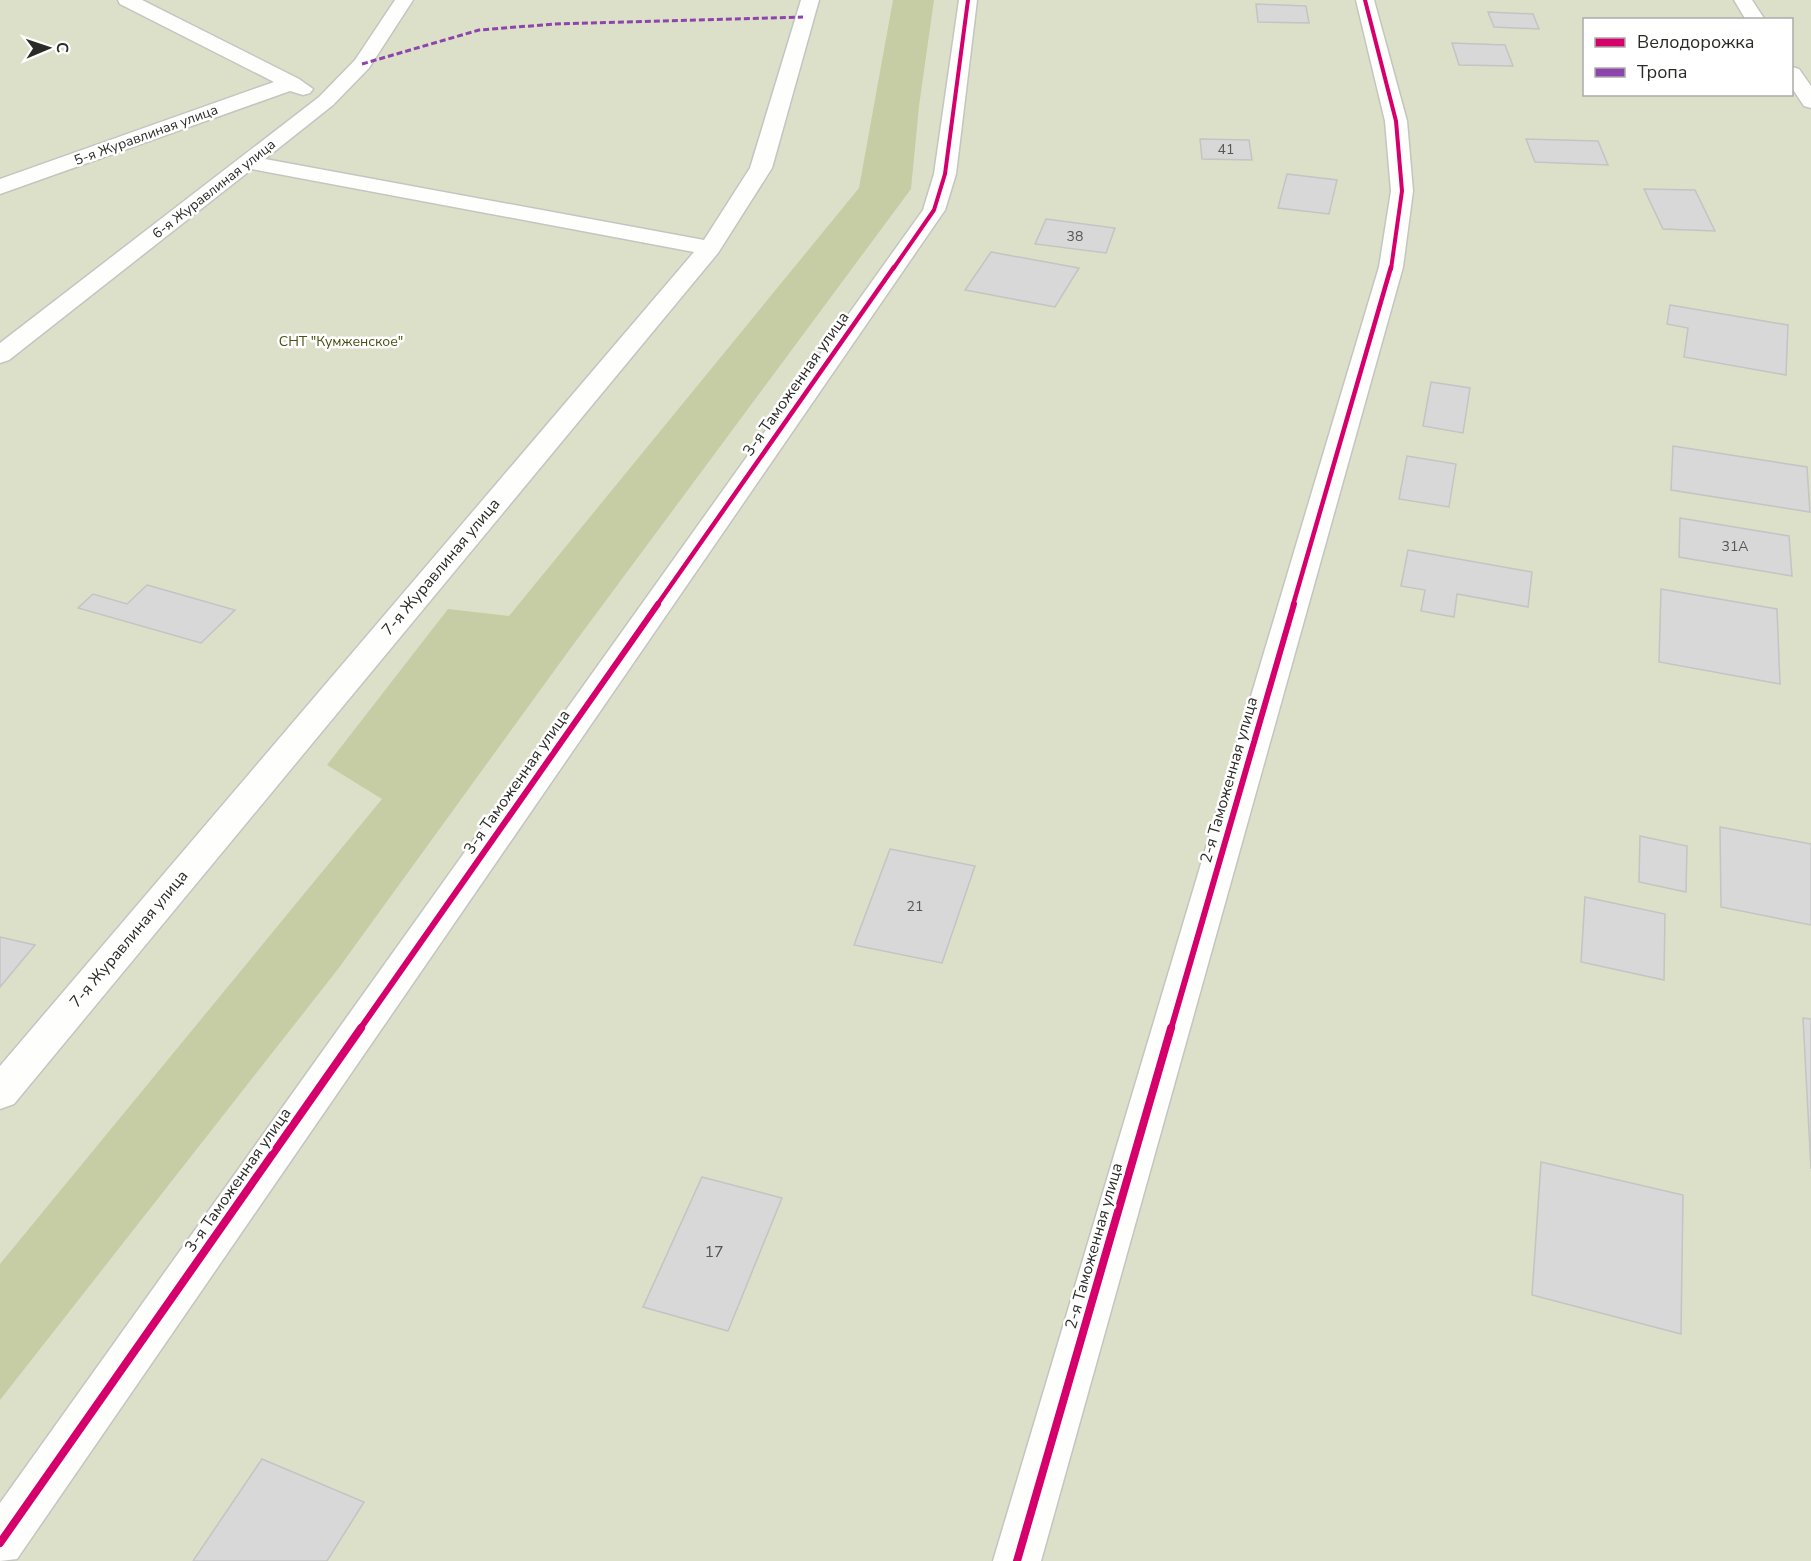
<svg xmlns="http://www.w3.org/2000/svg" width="1811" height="1561" viewBox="0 0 1811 1561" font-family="'Nunito Sans',sans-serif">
<rect width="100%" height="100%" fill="#f7f8f1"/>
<!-- green -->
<path fill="#dce0c8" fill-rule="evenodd" d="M0 0H1811V1561H0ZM1584 20H1792V94H1584Z"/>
<!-- water -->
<path fill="#c6cca4" d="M893 0H934L919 106 911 189 570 649 338 969 0 1400V1264L382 799 327 765 448 609 509 616 859 188Z"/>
<!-- building -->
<path fill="#d7d8d7" stroke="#c3c4c3" stroke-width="1.5" d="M1256 4 1306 6 1309 23 1258 22Z
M1488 12 1533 14 1539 29 1494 27Z
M1452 43 1505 45 1513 66 1459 65Z
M1200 139 1249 140 1252 160 1202 159Z
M1526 139 1598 141 1608 165 1535 162Z
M1287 174 1337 180 1329 214 1278 208Z
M1644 189 1695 190 1715 231 1663 229Z
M1046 219 1115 228 1106 253 1035 244Z
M991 252 1079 268 1055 307 965 290Z
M1670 305 1788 325 1786 375 1684 357 1688 328 1667 324Z
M1431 382 1470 388 1463 433 1423 426Z
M1673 446 1807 467 1810 512 1671 490Z
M1407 456 1456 464 1449 507 1399 499Z
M1680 518 1789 536 1792 576 1679 557Z
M1408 550 1532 572 1528 607 1457 594 1454 617 1421 611 1425 590 1401 586Z
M147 585 235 610 201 643 78 608 93 594 127 604Z
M1661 589 1777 609 1780 684 1659 662Z
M1720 827 1811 844V925L1721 907Z
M1640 836 1687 846 1686 892 1639 882Z
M890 849 975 866 942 963 854 945Z
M1585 897 1665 914 1664 980 1581 962Z
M0 937 35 945 0 987Z
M1803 1018 1811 1019V1169Z
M1541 1162 1683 1195 1681 1334 1532 1295Z
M702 1177 782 1198 728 1331 643 1307Z
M262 1459 364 1502 327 1561H193Z"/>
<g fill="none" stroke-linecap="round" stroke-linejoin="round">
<!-- minor casing -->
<g stroke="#c4c5c0" stroke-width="3">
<path id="minor" d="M118 0H142L299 79 313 89 310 93 303 95 290 91 0 194V179L274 82 120 4Z
M395 0H413L369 68 333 105 265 159 704 240 750 168 801 0H819L772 168 718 253 14 1104 0 1109V1066L694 252 252 169 9 360 0 363V343L319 97 355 60Z
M959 0H977L956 174 945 210 17 1559 0 1561V1503L923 210 934 174Z
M1356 0H1374L1407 121 1413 191 1403 267 1041 1561H993L1379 267 1391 191 1385 121Z
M1734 0H1752L1765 20H1746Z
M1792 67 1799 69 1811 86V108L1804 106 1792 88Z"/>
</g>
<!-- minor -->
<use href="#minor" fill="#fefefd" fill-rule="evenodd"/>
<!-- quiet -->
<path stroke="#8e44ad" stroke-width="3" stroke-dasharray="6 3" stroke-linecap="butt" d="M362 64 479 30 555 24 803 17"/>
<!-- cycleway-far3 casing -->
<g stroke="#fff" stroke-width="6">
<path id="cycleway-far3" d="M1365 0 1396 121 1402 191 1391 269
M893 269 934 210 945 174 968 0"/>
</g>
<!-- cycleway-far2 casing -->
<g stroke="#fff" stroke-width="8">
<path id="cycleway-far2" d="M657 605 894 267
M1293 605 1391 267"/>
</g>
<!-- cycleway-far1 casing -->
<g stroke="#fff" stroke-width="10">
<path id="cycleway-far1" d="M360 1029 658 604
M1171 1029 1294 604"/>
</g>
<!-- cycleway casing -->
<g stroke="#fff" stroke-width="11">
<path id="cycleway" d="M0 1543 361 1028
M1017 1561 1171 1028"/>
</g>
<!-- cycleway-far3 -->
<use href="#cycleway-far3" stroke="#d6006c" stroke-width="4"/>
<!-- cycleway-far2 -->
<use href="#cycleway-far2" stroke="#d6006c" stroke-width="4.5"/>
<!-- cycleway-far1 -->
<use href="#cycleway-far1" stroke="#d6006c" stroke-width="6"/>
<!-- cycleway -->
<use href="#cycleway" stroke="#d6006c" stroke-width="8"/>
</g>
<g text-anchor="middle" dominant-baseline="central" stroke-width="5" stroke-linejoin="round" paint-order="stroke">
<!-- far-street labels -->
<g font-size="14" fill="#2a2b26" stroke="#fff">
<text transform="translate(146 135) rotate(-20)">5-я Журавлиная улица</text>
<text transform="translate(214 189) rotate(-38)">6-я Журавлиная улица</text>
</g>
<!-- number labels -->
<g font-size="14" fill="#555652">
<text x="1226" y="149">41</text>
<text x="1075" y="236">38</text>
<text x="1735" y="546">31А</text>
<text x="915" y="906">21</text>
</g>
<!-- far-park labels -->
<g font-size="14" fill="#4b5013" stroke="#fff">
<text x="341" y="341">СНТ "Кумженское"</text>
</g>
<!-- street labels -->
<g font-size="16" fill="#2a2b26" stroke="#fff">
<text transform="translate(796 384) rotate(-55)">3-я Таможенная улица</text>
<text transform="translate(441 567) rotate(-50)">7-я Журавлиная улица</text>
<text transform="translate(1229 780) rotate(-74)">2-я Таможенная улица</text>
<text transform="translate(517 782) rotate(-55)">3-я Таможенная улица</text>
<text transform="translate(129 939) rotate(-50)">7-я Журавлиная улица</text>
<text transform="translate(238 1180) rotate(-55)">3-я Таможенная улица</text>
<text transform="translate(1094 1246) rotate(-74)">2-я Таможенная улица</text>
</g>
<!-- near-number labels -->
<g font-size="16" fill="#555652">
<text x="714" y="1252">17</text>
</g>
</g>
<!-- legend -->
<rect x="1583" y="18" width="210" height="78" fill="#ffffff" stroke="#aaaaa8" stroke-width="1.5"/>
<rect x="1595" y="38" width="30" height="9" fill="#d6006c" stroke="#aaaaa8" stroke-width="1.5"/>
<text x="1637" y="48" font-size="18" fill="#2a2b26">Велодорожка</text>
<rect x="1595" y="68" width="30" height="9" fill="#8e44ad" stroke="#aaaaa8" stroke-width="1.5"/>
<text x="1637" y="78" font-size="18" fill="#2a2b26">Тропа</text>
<!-- north arrow -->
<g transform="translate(48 48) rotate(88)" stroke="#ffffff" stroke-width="4.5" paint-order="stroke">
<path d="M0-4.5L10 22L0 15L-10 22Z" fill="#2a2b26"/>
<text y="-9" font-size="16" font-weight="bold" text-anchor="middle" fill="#2a2b26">С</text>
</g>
</svg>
